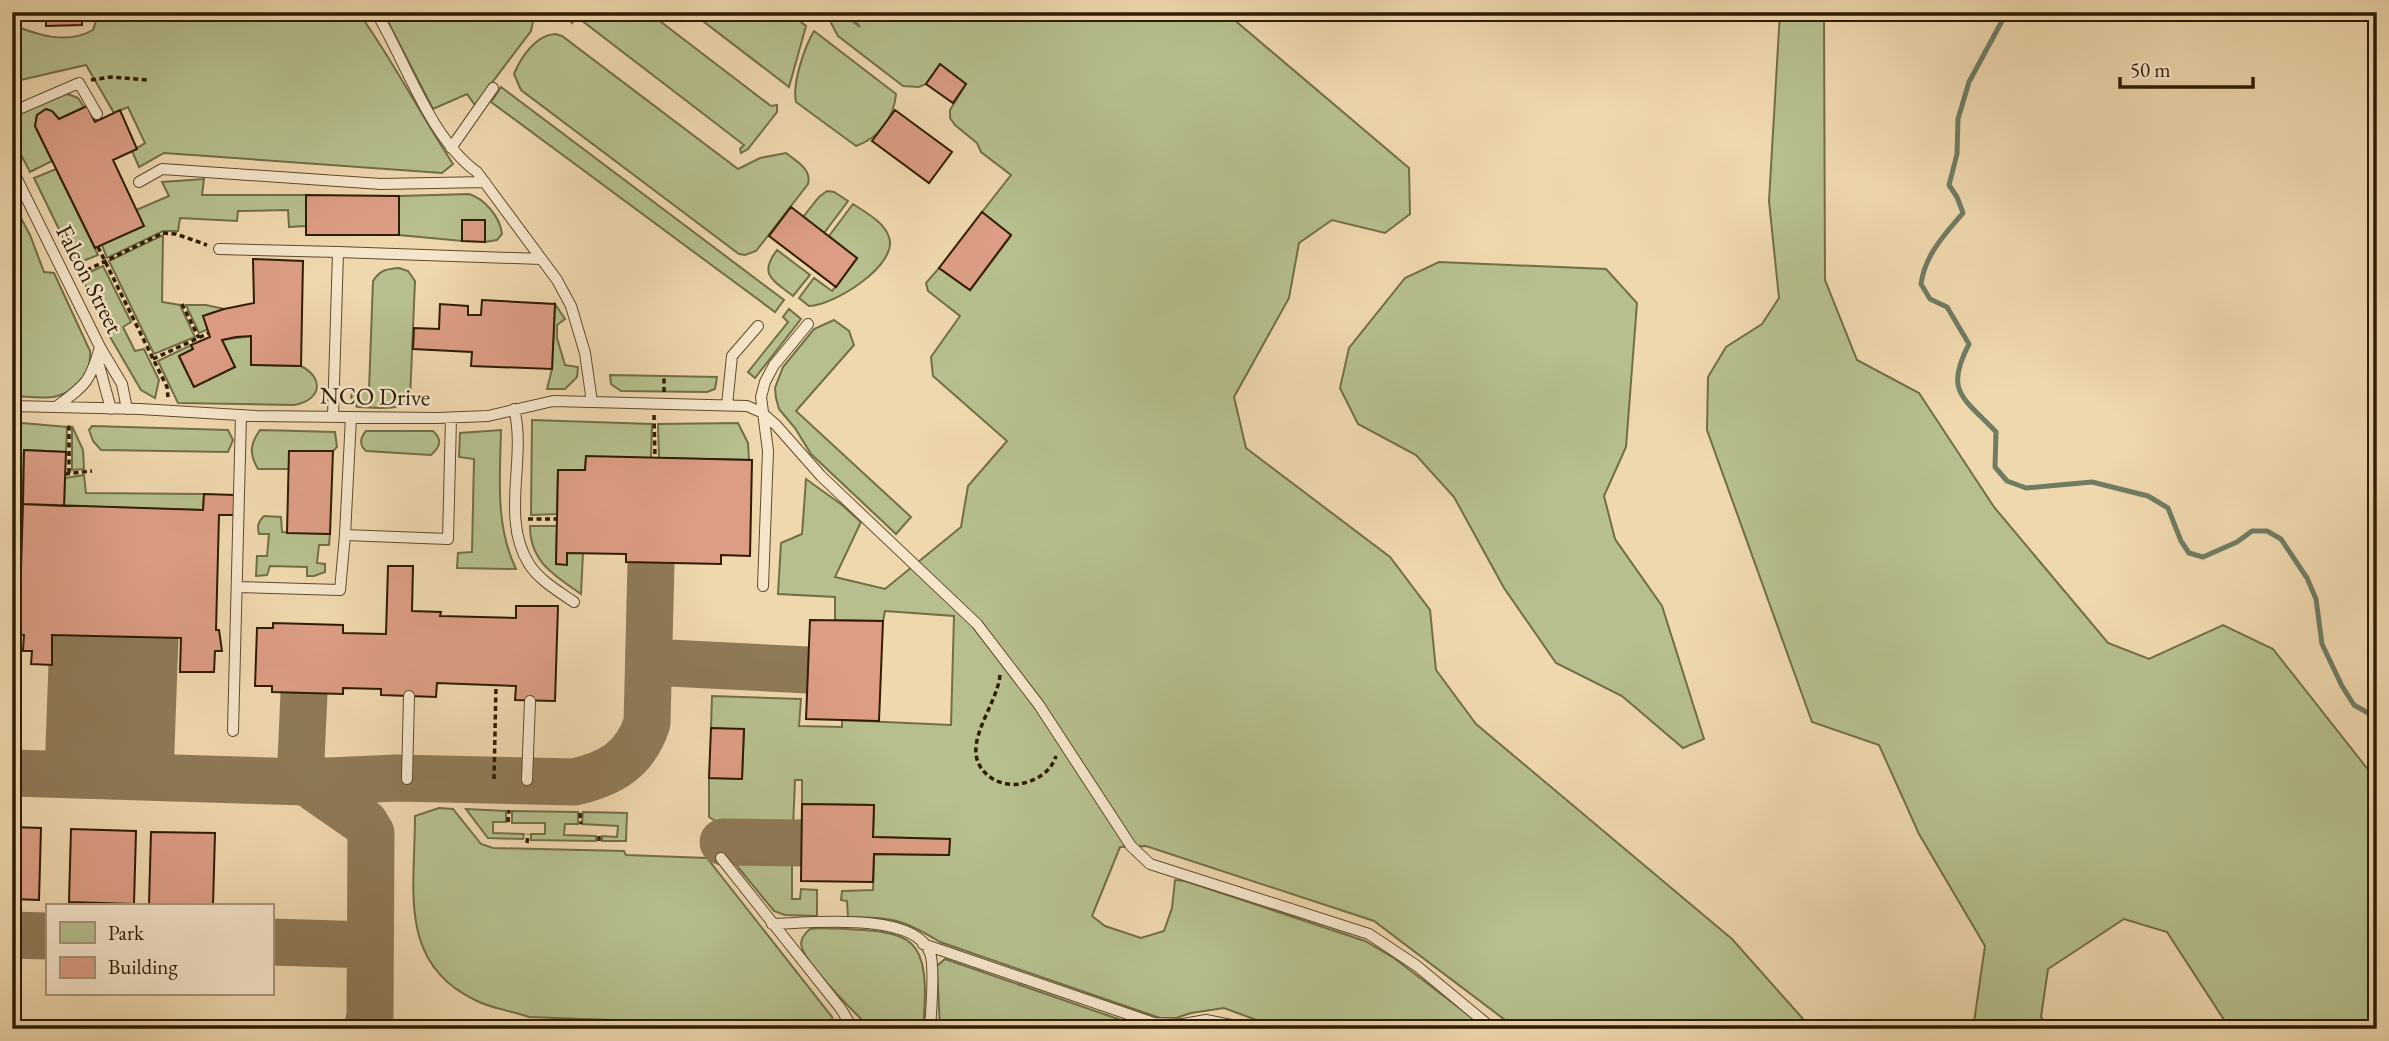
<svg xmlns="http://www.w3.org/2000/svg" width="2389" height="1041" viewBox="0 0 2389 1041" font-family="'EB Garamond',serif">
<rect width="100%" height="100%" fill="#efd7ae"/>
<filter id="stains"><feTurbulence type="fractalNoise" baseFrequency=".00286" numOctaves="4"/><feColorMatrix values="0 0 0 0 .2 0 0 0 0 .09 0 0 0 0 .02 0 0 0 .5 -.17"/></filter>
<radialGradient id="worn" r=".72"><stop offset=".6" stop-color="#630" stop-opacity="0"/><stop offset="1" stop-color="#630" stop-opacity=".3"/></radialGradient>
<!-- green -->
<path fill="#b6bf8d" stroke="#726e46" stroke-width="2" d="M99 12H358C393 60 420 114 453 164L442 173 164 153 139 167 132 151 145 143 128 107 114 113 86 65 12 82V25C39 35 66 45 93 30Z
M383 12H535L531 31 475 105 467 94 433 109Z
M571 12H648L771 106 777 105V112L748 149 741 153 740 149 744 145 577 17 572 23 568 18Z
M691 12H788L806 26 789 87Z
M836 12H840L860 27 848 12H1225L1409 168 1410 214 1385 233 1332 220 1299 243 1289 298 1234 397 1246 448 1390 557 1430 610 1436 670 1476 724 1732 939 1812 1029H1517L1374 921 1146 846 1120 847 1092 916 1105 926 1141 938 1164 931 1172 908 1175 880 1185 881 1365 941 1394 958 1487 1029H1281L1224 1008 1191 1013 1176 1018H1160L940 942C901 918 893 918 848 917L847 901 841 900 842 891 873 890 874 854 949 855 950 839 873 837 874 805 802 804V780H795L793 828 724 826 709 817V778L742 779 744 730 711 728 712 696 801 699 799 726 842 727V720L951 725 954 616 885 611 883 621 835 620V597L778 594 781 543 802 534 806 479 842 505 861 522 835 577 885 589 961 527 968 486 1007 441 933 376 931 357 960 316 928 291 926 283 939 268 970 290 1011 236 982 212 1011 175 981 152 977 143 955 125 950 118V110L966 84 940 65 926 84 919 87 903 86 838 36 831 23Z
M1780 12H1824L1825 280 1857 360 1919 393 1994 507 2108 643 2149 659 2223 625 2273 649 2377 781V1029H2230L2167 932 2124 919 2048 969 2041 1017 2050 1029H1973L1985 946 1919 834 1879 745 1812 722 1707 430 1708 377 1726 347 1762 324 1779 298 1769 201Z
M814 31 896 94C894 118 879 138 856 146L796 102C792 84 804 48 814 31Z
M555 34 562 36 738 169 760 158 786 153C796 161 812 169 808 184L756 251 745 255 739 254 521 90 514 74C521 57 536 35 555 34Z
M501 87 784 300 775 312 491 102Z
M68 94 78 98 84 107 59 119 52 111 46 109 37 115 35 126 52 161 30 172 12 138V116L60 95Z
M56 169 98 255 76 264 34 178Z
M204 179 202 195H306V226L289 227 288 210 238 211 237 221 180 218 178 231H163L107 258 102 245 136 210 169 196 162 182Z
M827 191 834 192 848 201 824 233 803 217 819 197Z
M469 194C485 199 500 217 502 234L497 240 485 242V220H463L462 241 399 235V196Z
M12 201 30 235 44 272 54 273 90 351C92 373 79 390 57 396 44 400 26 396 12 396Z
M853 204C865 212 884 222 889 237 899 265 833 306 809 306L799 298 814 278 832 291 857 259 829 236Z
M163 235 162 302 180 305 195 337 154 354 109 261Z
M777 250 810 275 793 296C773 280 758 275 777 250Z
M1439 262 1606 269 1637 303 1626 447 1604 496 1615 539 1662 606 1704 739 1683 748 1622 696 1556 663 1504 588 1454 497 1416 455 1358 424 1340 388 1349 348 1405 278Z
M103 266 131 322 123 327 135 351 144 349 159 380 155 398 141 390 109 335 81 276Z
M399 268 408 271 415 281 410 399C401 412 372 407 357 407L351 397 353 391 369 390 373 281C380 270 386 269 399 268Z
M555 304 565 319 557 325V338L565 365 578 367 577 377 565 389H547L552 369Z
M186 305H206L224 309 203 316 209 329 199 333Z
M789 309 801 319 755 378 748 372 788 322 783 317Z
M834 320 849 331 854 345 796 411 911 517 896 534 811 454 795 428 779 409 776 398 775 388 783 367 814 329Z
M251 336V365L301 366C326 379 320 401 294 405L178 403 158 361 191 345 193 349 179 357 194 387 235 367 222 340Z
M610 375 717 377 715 389 707 392 621 391 611 384Z
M532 420 652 424 651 458 586 457 585 470H558L557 514 531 515Z
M22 423 67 427 66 452 24 450 22 526 13 525C13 504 7 436 22 423Z
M738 423 748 443 749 460 659 458 658 424Z
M72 426 83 450 84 469 72 470Z
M92 426 228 430 233 440 228 452 101 450 93 441 89 430Z
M260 430 335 432 337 447 333 451H290L289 469H258C249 454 250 444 260 430Z
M501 430C500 477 495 526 516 569L457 568 458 553 472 552 474 459 459 457 460 433Z
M366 431H433C443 440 440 447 431 455L366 451C359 445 360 438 366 431Z
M84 475 86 493 204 494 203 510 64 506 65 478Z
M264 516 281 517 282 532 330 534 329 545H319L317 563 325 564V572L314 576H307V567L270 566 267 575 256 576 257 556H267L269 534H259C257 526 258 522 264 516Z
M530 526H557L556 564H567V553H583L581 594C554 575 530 562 530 526Z
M439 808 453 809 481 844 493 848 624 851 626 855 707 858 832 1017 835 1028 529 1017C513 1011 493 1009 477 1001 397 964 415 890 415 816Z
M466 809 506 811V822H493V833L524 834 523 839 488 838Z
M512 811 578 812V824H565L564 835 596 836V841L531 840V834H545V823H512Z
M583 812 627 813 626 841H602V836L617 837 618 826 582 824Z
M736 859 792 861V899H800L801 889 817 890V916L785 915 774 911 737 866Z
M820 928C911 932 932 927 923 1029H871C855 1013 808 967 802 948 799 940 804 934 810 929Z
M945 959 1147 1029H940L937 966Z"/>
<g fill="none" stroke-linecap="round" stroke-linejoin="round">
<!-- stream -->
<path stroke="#707b62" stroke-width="5" d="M2010 12 2002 21 1969 82 1958 119 1957 154 1949 185 1957 197 1963 213C1944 235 1925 255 1921 284L1930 299 1947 307 1969 344C1944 392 1963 397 1996 432L1995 467 2007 481 2026 488 2092 482 2148 496 2168 508 2181 541 2189 553 2203 557 2237 542 2252 531H2267L2281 539 2307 578 2316 599 2322 644 2342 686 2354 705 2377 718"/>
<!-- taxiway -->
<path stroke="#8f7a57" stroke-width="47" d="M649 662 808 670
M12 773 306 782 365 823 371 833 370 1016 367 1029
M68 774 73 636
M111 776 114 636
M150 777 155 637
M300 782 304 693
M306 782 397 778 574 782C610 774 635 760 647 723L651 563
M723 842 802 843
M12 935 47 936
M271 942 370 945"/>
</g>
<!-- building -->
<path fill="#dc9d84" stroke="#2f1c00" stroke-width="2" d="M46 12H82V25L46 26Z
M940 64 966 84 953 103 926 84Z
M87 106 95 122 120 110 137 149 113 160 144 226 95 248 35 126 37 115 46 109 52 111 59 119Z
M895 110 952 152 929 183 872 141Z
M306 195 399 196V235H306Z
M791 207 857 258 836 287 769 236Z
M982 212 1011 235 970 290 939 268Z
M462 220H485V242L462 241Z
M253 259 303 261 301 366 251 365V336L236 337 222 340 235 367 194 387 179 356 193 349 191 345 210 337 203 316 224 309 254 303Z
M482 300 555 304 552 369 471 366 472 352 413 349 414 328 439 329 440 304 468 306V315H481Z
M24 450 66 452 64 506 23 504Z
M289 451H333L330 534 287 533Z
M586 456 752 460 750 556 721 555V564L626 562V554L567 553V565L556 564 558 470H585Z
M204 494 235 495V515H219L216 630H219L222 651H215L214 672H180L181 638 52 635V665L31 664 32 651H23L24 635 19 634 23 504 203 510Z
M388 566H413L412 611 441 612 440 616 516 618V606H558L555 701 515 700 516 686 437 683 436 697 381 695V689L343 688V694L272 692V686H255L257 628H273V623L343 625V633L386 634Z
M810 620 883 621 879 721 806 719Z
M711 728 744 729 742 779 709 778Z
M802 804 874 805 873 837 950 839 949 855 874 854 873 882 801 881Z
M12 827 41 828 39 900 12 899Z
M71 829 136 831 134 904 69 902Z
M151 832 215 833 213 906 149 904Z"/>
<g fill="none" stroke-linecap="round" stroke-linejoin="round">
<!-- lane casing -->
<g stroke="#5f4b2c" stroke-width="12">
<path id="lane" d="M376 12C406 62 430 138 477 172L557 280 571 306 585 353 592 402
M12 112 79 83 97 114
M451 148 493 88
M12 169 100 347 122 384 127 409
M139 182 162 169 381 184 485 182
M219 249 338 252
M97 358 111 409
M727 405 732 356 758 326
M12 406 140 409 256 416 437 418 488 416 553 401 747 406 761 412 776 425 821 476 977 624 1039 705 1131 846 1150 864 1369 934 1417 966 1493 1029
M56 407C85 385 90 383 100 347
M514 409C527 458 500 518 529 564 539 580 558 591 574 602
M333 417 338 252 541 259
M351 417 345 535 448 539 451 418
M763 586 768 451 761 397 765 382 774 365 808 324
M237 587 340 590 345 535
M233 731 241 415
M407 779 409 696
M527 780 530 701
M721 858 841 1009 853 1029
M772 924C809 923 915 911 930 953 935 965 931 1014 930 1029
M923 944 1154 1023 1183 1024 1206 1020 1252 1029"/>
</g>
<!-- path -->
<path stroke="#2f1c00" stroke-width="3.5" stroke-dasharray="5 3.5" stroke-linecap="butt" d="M91 80 111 77 148 80
M98 247 167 387 168 397
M79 274 163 233 176 234 207 245
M182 304 199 338
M153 359 209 333
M664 392V377
M654 415 655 458
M69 473V422
M65 474 92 471
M528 519H557
M1000 675C997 709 952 753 993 779 1001 784 1015 786 1024 783 1039 779 1051 771 1056 756
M494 779 496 685
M580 813 581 824
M508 822 509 810
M599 836V844
M527 843 528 834"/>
<!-- lane -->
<use href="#lane" stroke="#f5e5ca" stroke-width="10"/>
</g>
<g text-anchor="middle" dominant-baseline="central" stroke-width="5" stroke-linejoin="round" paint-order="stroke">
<!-- street labels -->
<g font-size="24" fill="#2f1c00" stroke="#f5e5ca">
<text transform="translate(90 279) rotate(63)">Falcon Street</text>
<text transform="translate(375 396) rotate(1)">NCO Drive</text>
</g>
</g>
<!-- margin -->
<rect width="2389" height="1041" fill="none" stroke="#efd7ae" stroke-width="42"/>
<rect x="14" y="14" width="2361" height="1013" fill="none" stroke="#2f1c00" stroke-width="3.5"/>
<rect x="21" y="21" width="2347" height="999" fill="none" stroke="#2f1c00" stroke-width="2"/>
<!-- legend -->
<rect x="46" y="904" width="228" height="91" fill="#f5e5ca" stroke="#a69579" stroke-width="2"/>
<rect x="60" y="922" width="35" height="21" fill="#b6bf8d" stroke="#a69579" stroke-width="2"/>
<text x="108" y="940" font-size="21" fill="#2f1c00">Park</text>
<rect x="60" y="957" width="35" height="21" fill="#dc9d84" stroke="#a69579" stroke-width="2"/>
<text x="108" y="974" font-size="21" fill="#2f1c00">Building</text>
<!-- scale -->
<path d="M2120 77v10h133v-10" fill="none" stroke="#2f1c00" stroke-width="3.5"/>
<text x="2130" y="77" font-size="21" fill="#2f1c00" stroke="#f5e5ca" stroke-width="5" paint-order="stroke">50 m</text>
<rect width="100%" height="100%" filter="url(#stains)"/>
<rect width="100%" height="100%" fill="url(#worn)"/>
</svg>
